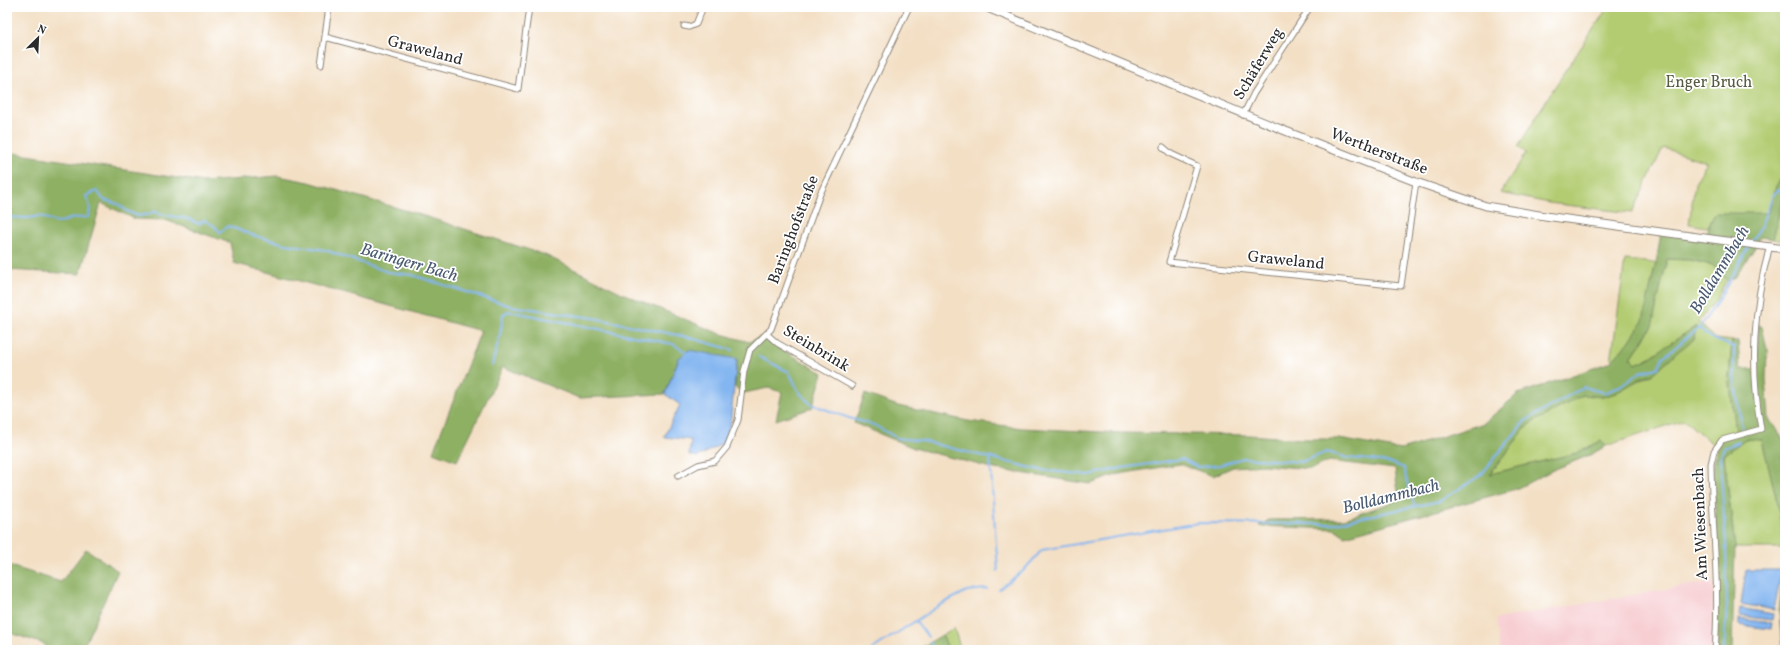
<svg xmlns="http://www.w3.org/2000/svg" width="1792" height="657" viewBox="0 0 1792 657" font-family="Vollkorn,serif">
<rect width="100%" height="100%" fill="#fff"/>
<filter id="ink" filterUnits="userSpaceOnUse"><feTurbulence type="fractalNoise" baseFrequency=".025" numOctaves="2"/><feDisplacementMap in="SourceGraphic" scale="8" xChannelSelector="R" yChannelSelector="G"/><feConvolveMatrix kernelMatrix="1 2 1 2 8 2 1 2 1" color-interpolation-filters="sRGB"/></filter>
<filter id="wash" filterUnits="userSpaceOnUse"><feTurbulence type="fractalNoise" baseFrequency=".012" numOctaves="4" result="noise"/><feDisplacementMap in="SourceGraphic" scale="16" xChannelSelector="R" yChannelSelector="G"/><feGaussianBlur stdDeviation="0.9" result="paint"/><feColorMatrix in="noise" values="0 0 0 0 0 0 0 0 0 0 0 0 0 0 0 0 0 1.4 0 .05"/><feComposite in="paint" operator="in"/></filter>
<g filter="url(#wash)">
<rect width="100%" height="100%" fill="#f3dfc4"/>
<!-- built -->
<path fill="#f7cfd3" d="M1713 581 1715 644 1708 650H1500L1496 619Z"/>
<!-- green -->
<path fill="#b3cc72" stroke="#6f7c4e" d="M1608 7H1785V182L1765 237 1689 224 1695 183 1707 162 1663 148 1632 213 1549 203 1500 193 1526 153 1518 147 1550 94Z
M1783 196H1785V241L1773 239Z
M1667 259 1690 260 1712 265 1727 280 1716 300 1698 322 1716 339 1732 341 1729 376 1736 432 1715 446 1684 420 1606 446 1601 441 1577 453 1490 474 1528 425 1583 395 1603 397 1654 373 1676 353 1694 339 1695 327 1649 358 1636 364 1631 358 1652 326Z
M1625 260 1656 263 1643 321 1629 342 1611 362Z
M1745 439 1762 440 1778 505 1785 548H1735L1724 455Z
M954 628 961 650H949L942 635Z"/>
<!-- forest -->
<path fill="#8eb064" stroke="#5c6e48" d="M7 152 204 182 278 176 309 182 418 214 545 255 622 293 718 333 749 342 760 337 823 373 812 408 776 420 782 392 768 388 744 393 735 387 737 359 714 356 679 358 665 394 579 398 503 367 457 461 433 452 481 331 234 263 230 243 165 220 135 219 101 203 80 274 7 270Z
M1785 173V196H1783L1773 239 1760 237 1754 249 1734 279 1727 280 1712 265 1690 260 1667 259 1652 326 1631 358 1636 364 1649 358 1696 326 1694 339 1676 353 1654 373 1645 376 1616 393 1603 397 1583 395 1528 425 1490 474 1577 453 1601 441 1606 446 1590 455 1553 470 1516 489 1345 536 1335 529 1259 526 1269 520 1344 519 1399 500 1395 469 1329 461 1312 469 1264 465 1248 466 1233 467 1213 476 1180 464 1119 474 1090 484 995 469 914 448 854 423 865 394 898 406 968 421 1022 428 1122 433 1249 435 1303 439H1339L1401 450 1484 423 1518 394 1611 362 1629 342 1643 321 1656 263 1661 233 1702 240 1715 213H1768L1776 186Z
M1758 324 1762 327 1767 349 1766 379 1769 419 1785 442V453L1781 456 1785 479V546L1778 505 1762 440 1745 439 1724 455 1735 548 1732 650H1717L1718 565 1713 463 1719 443 1736 432 1729 376 1732 341H1738L1740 369H1758Z
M86 549 118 571 82 650H49L44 644 7 632V565L61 582Z
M1785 551V650H1782L1779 611Z
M942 635 949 650 919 649Z"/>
<!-- water -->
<path fill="#83b5f0" stroke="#57708e" d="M689 350 737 359 730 426 723 443 698 457 689 455 691 440 664 437 680 405 665 394 679 358Z
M1746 570H1782L1774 610 1741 604Z
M1740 608 1773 614 1772 620 1739 616Z
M1739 619 1772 623 1771 629 1739 625Z"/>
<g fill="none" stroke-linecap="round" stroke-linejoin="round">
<!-- stream -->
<path stroke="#83b5f0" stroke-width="2" d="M1784 191H1785
M7 217 28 218 40 216 58 223 73 218 89 217 90 207 86 196 97 191 104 200 118 204 127 211 138 216 150 214 155 211 159 214 189 219 199 224 204 220 213 225 220 232 228 226 252 235 286 244 325 250 388 272 412 275 511 306 594 318 687 337 733 350
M1751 243 1761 226 1773 195 1778 190H1781
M1699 328 1713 339 1734 347V377L1742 428
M759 357 789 372 799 392 811 404 849 418 874 425 897 438 922 441 1040 470 1089 475 1122 468 1182 459 1198 467 1220 465 1243 458 1301 462 1327 452 1348 458 1372 460 1391 463 1404 468 1409 491 1415 506
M492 365 500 335 503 314 509 311 673 344 686 352
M990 457 998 571
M999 589 1023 571 1042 550 1198 523 1331 524 1440 501 1481 475 1525 421 1584 387 1605 393 1626 383 1640 372 1658 368 1663 357 1699 328 1718 301 1749 246
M916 621 928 637
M930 642 933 650
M871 650 940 605 967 591 987 589
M1724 650 1727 603 1726 546 1720 459 1724 448 1739 442"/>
</g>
</g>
<g filter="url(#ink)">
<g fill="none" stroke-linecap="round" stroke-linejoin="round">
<!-- minor casing -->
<g stroke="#8f8578" stroke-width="7">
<path id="minor" d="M684 26 689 27 696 24 703 7
M325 37 518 89 529 7
M321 65 329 7
M1243 115 1254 93 1310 7
M1163 147 1171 154 1197 166 1169 262 1401 286 1416 182
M767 334 777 343 852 386
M678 476 698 465 715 461 727 447 738 420 744 371 750 350 771 329 820 194 909 7
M1715 650C1720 588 1712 526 1711 464L1714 451 1722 440 1761 429C1750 369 1753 305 1770 246"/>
</g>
<!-- secondary casing -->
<g stroke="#8f8578" stroke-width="9">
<path id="secondary" d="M985 7 1283 130 1416 182 1486 206 1545 216 1785 249"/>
</g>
<!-- minor -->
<use href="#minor" stroke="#fff" stroke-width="5"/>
<!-- secondary -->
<use href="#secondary" stroke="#fff" stroke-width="7"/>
</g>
</g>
<g text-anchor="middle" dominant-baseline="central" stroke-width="3.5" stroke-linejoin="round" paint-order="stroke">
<!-- street labels -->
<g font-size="16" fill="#2b2b2b" stroke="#fff">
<text transform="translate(425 51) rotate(15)">Graweland</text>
<text transform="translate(1259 64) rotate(-59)">Schäferweg</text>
<text transform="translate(1379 152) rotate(21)">Wertherstraße</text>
<text transform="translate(794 230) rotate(-69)">Baringhofstraße</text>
<text transform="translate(1286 261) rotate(6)">Graweland</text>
<text transform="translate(816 349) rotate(31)">Steinbrink</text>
<text transform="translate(1701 524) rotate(-92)">Am Wiesenbach</text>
</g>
<!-- park labels -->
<g font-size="16" fill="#545b40" stroke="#fff">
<text x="1709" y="83">Enger Bruch</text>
</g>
<!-- water labels -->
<g font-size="17" font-style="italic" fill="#4a5b70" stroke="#fff">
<text transform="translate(409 263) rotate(16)">Baringerr Bach</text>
<text transform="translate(1720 270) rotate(-59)">Bolldammbach</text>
<text transform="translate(1391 497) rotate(-14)">Bolldammbach</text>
</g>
</g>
<!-- margin -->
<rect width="1792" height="657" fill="none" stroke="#fff" stroke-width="24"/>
<!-- north arrow -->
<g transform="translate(38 38) rotate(24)" stroke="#ffffff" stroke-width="3" paint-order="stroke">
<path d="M0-3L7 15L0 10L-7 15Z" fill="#2b2b2b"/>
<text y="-6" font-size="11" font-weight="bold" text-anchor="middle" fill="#2b2b2b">N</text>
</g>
</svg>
